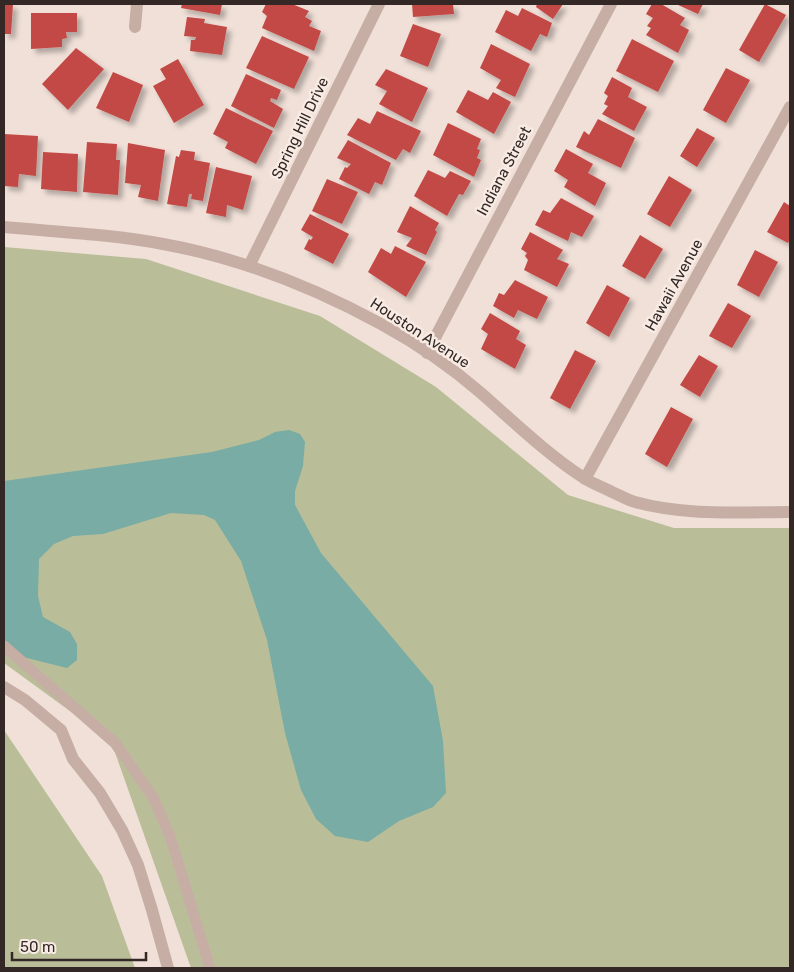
<svg xmlns="http://www.w3.org/2000/svg" width="794" height="972" viewBox="0 0 794 972" font-family="Rubik,sans-serif">
<defs>
<filter id="shadow"><feDropShadow dx="4.5" dy="4.5" stdDeviation="2.5" flood-color="#0004"/></filter>
</defs>
<rect width="100%" height="100%" fill="#f0e0d8"/>
<!-- green -->
<path fill="#b9be99" d="M4 247 146 259 320 316 436 387 568 495 674 528H790V968H191L111 741 4 663Z
M4 730 102 876 135 968H4Z"/>
<!-- water -->
<path fill="#78aca4" d="M289 430 300 434 305 442 303 466 295 491V505L321 553 433 686 443 741 446 793 433 807 399 821 368 842 335 836 316 819 301 790 285 733 267 640 241 561 215 520 204 515 171 513 103 534 73 536 54 544 39 559 38 596 43 617 70 632 77 644V660L67 668 23 657 4 642V481L212 452 259 440 275 432Z"/>
<!-- building -->
<path fill="#c24945" filter="url(#shadow)" d="M4 4H13L11 34H4Z
M182 4H222L220 15 181 8Z
M266 4H292L309 11 305 17 312 21 309 26 321 31 314 51 262 28 267 16 262 12Z
M412 4H453L454 14 413 17Z
M537 4H563L553 19 536 7Z
M652 4H661L685 18 680 25 689 30 678 53 646 35 651 28 647 26 653 18 646 14Z
M676 4H703L698 14Z
M765 4 786 15 759 62 739 50Z
M522 8 552 23 547 37 540 34 531 51 495 32 506 10 518 16Z
M31 13H77V32H66L67 38 62 39V47L31 49Z
M187 17 205 19 204 23 227 27 222 55 190 51 191 40H195L196 37 184 36Z
M413 24 441 34 428 67 400 56Z
M262 36 309 57 294 89 246 68Z
M632 39 674 61 658 92 616 71Z
M491 44 530 64 515 97 496 88 501 80 480 68Z
M76 48 104 69 68 110 42 84Z
M178 59 204 105 174 123 153 86 166 79 160 69Z
M726 68 750 80 726 123 703 110Z
M386 69 428 88 412 122 379 104 387 91 375 85Z
M113 72 143 85 129 122 96 108Z
M246 74 281 90 277 100 271 98 270 101 283 109 274 128 231 106Z
M612 77 632 88 628 97 647 107 634 131 602 114 608 106 604 104 608 96 604 93Z
M468 90 488 100 493 92 511 102 494 134 456 112Z
M226 108 273 131 256 164 225 148 228 142 213 134Z
M377 111 421 131 410 153 403 149 396 160 347 135 358 118 370 124Z
M598 119 635 138 621 168 576 147 584 131 589 135Z
M448 123 481 139 477 149 480 150 477 158 481 160 474 177 433 155Z
M697 128 715 138 697 167 680 156Z
M4 134 38 136 36 176 19 174 18 187 4 186Z
M348 140 391 163 382 185 375 182 369 194 339 179 345 167 347 168 351 164 337 158Z
M87 142 117 144 116 160H120L118 195 83 192Z
M128 143 165 150 158 201 138 197 141 185 125 183Z
M566 149 593 164 588 173 606 183 595 206 564 187 568 180 554 171Z
M181 150 195 152 194 160 210 163 203 201 191 199 192 194H189L187 207 167 204 176 156 179 157Z
M43 152 78 154 77 192 41 189Z
M216 167 252 176 243 210 227 205 226 217 206 213Z
M428 170 445 178 450 171 471 181 463 195 459 194 447 216 414 196Z
M669 176 692 190 670 227 647 214Z
M327 179 358 192 342 224 312 211Z
M561 198 594 216 582 237 571 232 568 241 535 225 543 210 550 213Z
M784 202 790 206V239L788 243 767 232Z
M410 206 439 223 435 230 437 232 426 255 406 246 412 238 397 232Z
M310 214 349 234 333 264 304 249 309 239 311 240 313 237 301 230Z
M530 232 563 250 557 259 569 264 557 287 524 270 528 260 525 256 527 253 521 249Z
M640 235 663 249 645 279 622 266Z
M395 246 426 262 406 297 368 272 381 248 391 254Z
M755 250 778 262 759 297 737 285Z
M515 280 548 297 537 319 518 310 514 318 493 306 499 293 504 295Z
M607 285 630 298 609 337 586 323Z
M728 303 751 316 732 348 709 336Z
M490 313 520 331 516 339 526 345 515 369 481 349 488 334 481 329Z
M575 350 596 361 570 409 550 398Z
M699 355 718 366 700 397 680 385Z
M671 407 693 419 667 467 645 454Z"/>
<g fill="none" stroke-linecap="round" stroke-linejoin="round">
<!-- lane -->
<path stroke="#c7aea5" stroke-width="11" d="M4 646 115 743 153 797 170 836 210 968"/>
<!-- street -->
<path stroke="#c7aea5" stroke-width="12" d="M135 27 137 4
M4 227C57 232 111 234 163 244 240 258 313 287 381 324 416 343 451 367 481 393 514 422 547 454 584 478 593 484 603 487 612 492 619 495 627 500 635 502 686 516 739 512 790 512
M249 266 379 4
M427 353 611 4
M585 479 790 107
M4 687 25 700 61 730 73 759 100 793 122 830 138 865 152 910 168 968"/>
</g>
<g text-anchor="middle" dominant-baseline="central" stroke-width="5" stroke-linejoin="round" paint-order="stroke">
<!-- street labels -->
<g font-size="15" fill="#332826" stroke="#f8ebe4">
<text transform="translate(300 128) rotate(-64)">Spring Hill Drive</text>
<text transform="translate(504 171) rotate(-62)">Indiana Street</text>
<text transform="translate(674 285) rotate(-61)">Hawaii Avenue</text>
<text transform="translate(420 333) rotate(33)">Houston Avenue</text>
</g>
</g>
<!-- border -->
<rect width="794" height="972" fill="none" stroke="#332826" stroke-width="10"/>
<!-- scale -->
<path d="M12 952v8h134v-8" fill="none" stroke="#332826" stroke-width="2.5"/>
<text x="20" y="952" font-size="15" fill="#332826" stroke="#f8ebe4" stroke-width="4" paint-order="stroke">50 m</text>
</svg>
